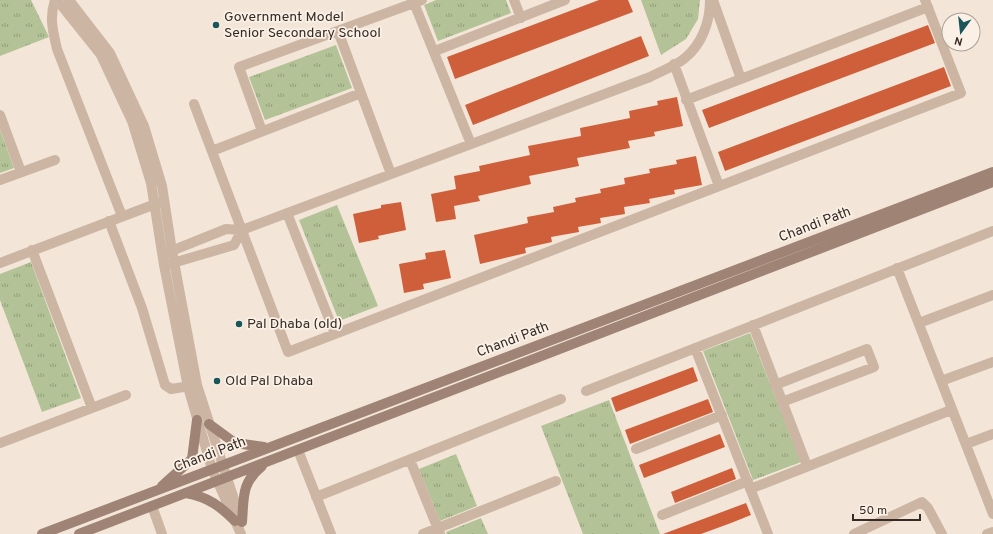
<svg xmlns="http://www.w3.org/2000/svg" width="993" height="534" viewBox="0 0 993 534" font-family="Overpass,sans-serif">
<defs>
<pattern id="grass-tufts" width="24" height="20" patternUnits="userSpaceOnUse"><rect width="24" height="20" fill="#b4c397"/><path d="M3 7l-1-3M5 7V3M7 7l1-3M15 17l-1-3M17 17v-4M19 17l1-3" fill="none" stroke="#939f7b"/></pattern>
</defs>
<rect width="100%" height="100%" fill="#f3e6d8"/>
<!-- grass -->
<path fill="url(#grass-tufts)" d="M0 0H31L49 37 0 56Z
M436 0H506L511 13 438 41 424 5Z
M641 0H700L698 19 686 39 661 55Z
M336 45 352 88 265 120 249 77Z
M0 130 14 168 0 173Z
M337 205 378 306 339 321 299 220Z
M31 262 81 398 42 412 0 300V274Z
M750 333 801 462 753 480 703 351Z
M609 400 660 534H583L541 426Z
M456 454 477 506 440 521 419 469Z
M481 518 488 534H447L446 532Z"/>
<!-- building -->
<path fill="#cf5f3a" d="M599 0H628L633 12 455 79 447 57Z
M928 25 935 43 709 128 702 110Z
M641 36 649 56 473 125 465 105Z
M944 67 951 86 725 171 718 152Z
M677 97 683 126 654 132 655 136 628 141 630 148 577 158 579 166 529 176 531 184 478 196 480 201 454 206 456 219 436 222 431 194 456 189 454 176 480 171 479 166 530 155 528 146 581 136 580 128 630 118 629 111 658 105 657 101Z
M696 156 702 185 674 190 675 194 649 199 650 203 624 207 625 214 600 218 601 223 578 227 579 232 551 237 552 242 525 248 526 253 480 264 474 235 528 223 527 217 554 212 553 207 576 202 575 198 601 193 600 189 625 184 624 178 650 173 649 169 677 164 676 160Z
M401 202 406 230 378 236 379 239 359 243 353 214 381 208V205Z
M445 250 451 278 423 284 424 289 404 293 399 264 426 259 425 253Z
M693 367 698 381 616 412 611 398Z
M708 399 713 412 630 444 625 430Z
M720 434 725 447 644 478 639 465Z
M732 468 736 479 675 503 671 492Z
M746 503 751 515 731 523 701 534H663Z"/>
<g fill="none" stroke-linecap="round" stroke-linejoin="round">
<!-- minor -->
<path stroke="#ccb6a3" stroke-width="10" d="M55 0C49 18 53 31 57 49L122 216
M514 0 521 18
M713 0 741 79
M414 3 471 144
M338 31 391 174
M435 51 565 0
M674 64 719 186
M686 100 928 7
M194 104 288 352 961 93 925 0
M0 115 21 172
M262 131 239 67 422 0
M212 151 361 93
M0 180 55 160
M287 213 335 334
M109 221 142 308 165 385 171 389 196 385
M32 250 92 408
M164 254 226 229 242 230 650 77C661 71 676 66 685 58 702 44 710 22 710 0
M166 265 234 245 242 230
M897 268 993 514
M919 323 993 295
M753 325 807 466
M695 348 768 534
M941 381 993 362
M775 385 867 349 874 367 782 402
M586 391 993 231
M0 443 126 395
M966 444 993 434
M636 449 722 415
M298 450 331 534
M410 460 440 534
M750 489 951 410
M316 497 561 399
M152 506 162 534
M662 515 748 481
M423 534 556 481
M854 534 922 502 928 508 942 534
M987 534 993 532"/>
<!-- tertiary -->
<path stroke="#ccb6a3" stroke-width="10" d="M57 0 101 55 132 121 151 183 164 265 188 387 212 469 241 534
M69 0 110 53 144 126 162 186 172 251 197 385 241 521
M0 263 158 203"/>
<!-- secondary -->
<path stroke="#9f8475" stroke-width="10" d="M209 424 235 443 264 447
M162 486 192 459 197 420
M186 493C208 497 220 506 235 521
M242 522C244 498 241 483 262 466
M42 534 993 172
M79 534 993 182"/>
</g>
<!-- markers -->
<g fill="#19565a" stroke="#faf0e5" stroke-width="1.5">
<circle cx="216" cy="25" r="4"/>
<circle cx="239" cy="324" r="4"/>
<circle cx="217" cy="381" r="4"/>
</g>
<g text-anchor="middle" dominant-baseline="central" stroke-width="3.5" stroke-linejoin="round" paint-order="stroke">
<!-- poi labels -->
<g font-size="14" fill="#362b26" stroke="#faf0e5" text-anchor="start">
<text x="224" y="17">Government Model<tspan x="224" dy="16">Senior Secondary School</tspan></text>
<text x="247" y="324">Pal Dhaba (old)</text>
<text x="225" y="381">Old Pal Dhaba</text>
</g>
<!-- street labels -->
<g font-size="14" fill="#362b26" stroke="#faf0e5">
<text transform="translate(815 225) rotate(-21)">Chandi Path</text>
<text transform="translate(513 340) rotate(-21)">Chandi Path</text>
<text transform="translate(210 455) rotate(-21)">Chandi Path</text>
</g>
</g>
<!-- north arrow -->
<g transform="translate(961 32) rotate(195)"><circle r="19" fill="#faf0e5" stroke="#aca199"/>
<path d="M0-3L7 15L0 10L-7 15Z" fill="#19565a"/>
<text y="-6" font-size="11" font-weight="bold" text-anchor="middle" fill="#362b26">N</text>
</g>
<!-- scale -->
<path d="M853 514v6h67v-6" fill="none" stroke="#362b26" stroke-width="2"/>
<text x="859" y="514" font-size="12" fill="#362b26" stroke="#faf0e5" stroke-width="3" paint-order="stroke">50 m</text>
</svg>
